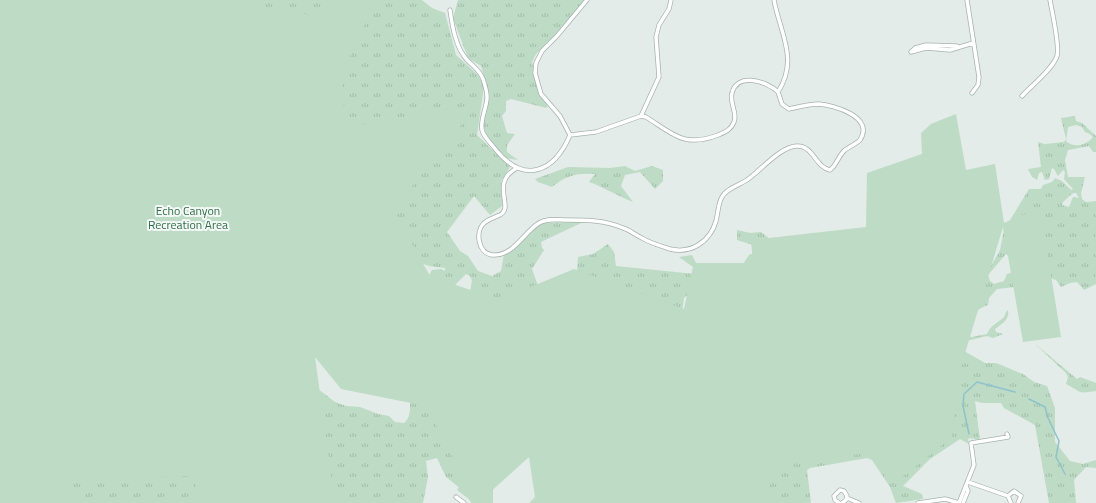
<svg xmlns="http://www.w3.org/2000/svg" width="1096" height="503" viewBox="0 0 1096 503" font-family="'Titillium Web',sans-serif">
<defs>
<pattern id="grass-tufts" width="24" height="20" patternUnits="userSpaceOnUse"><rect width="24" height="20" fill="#bddbc5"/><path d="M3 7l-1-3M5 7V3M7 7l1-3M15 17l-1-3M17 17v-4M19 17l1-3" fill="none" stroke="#a2bdaa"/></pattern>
</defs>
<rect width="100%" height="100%" fill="#e3ece8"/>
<!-- grass -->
<path fill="url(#grass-tufts)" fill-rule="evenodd" d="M0 0H422L432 8 445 13 456 55 478 75 484 86 477 135 510 167 501 181 502 206 490 215 474 196 447 232 460 251 468 256 478 271 492 276 501 271 504 254 541 223 583 222 541 242 542 248 544 250 532 269 538 286 577 272 578 257 593 254 608 244 614 252 616 266 695 274 691 292 684 298 682 313 502 468 493 490V503H471L465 492 446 477 437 458 426 461 428 477 423 503H0V248L318 389 335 402 346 406 360 407 378 414 389 416 395 422 404 423C411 418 410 408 410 400L470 292 472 280 470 276 466 274 451 289 428 277 432 270 441 269 445 271V268L429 266 402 256Z
M458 0H584L554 37 536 54 532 62 538 91 548 106 546 108 511 99 506 101V111L502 116 507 133 515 134 507 145V152L518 160 505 158 485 133 483 120 490 97 481 66 468 58 453 18Z
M1075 116 1076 121 1082 123 1096 136V152H1093L1089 146 1068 150 1065 160 1068 177H1085L1081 193 1082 199 1086 202 1096 201V284L1084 290 1077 282 1070 283 1061 287 1056 280 1050 278 1033 285 997 289 989 298 988 305C972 310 971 321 967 336L972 337 987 334C990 326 997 323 1003 318 1006 315 1005 312 1008 310 1010 319 1002 324 995 329L996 332 1003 334 993 338 987 336 966 341 964 351 985 363H996L1023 374 1034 382 1047 386 1055 408V442L1070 461 1083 464 1096 460V468L1086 467 1074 480 1076 503H1049L1035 425 1004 408 1001 403H982L975 401 980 440 970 438 968 439 969 444 960 439 930 459 903 486 922 494 923 499 896 503 890 487 872 460 867 458 810 468 807 470 811 503H607L985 277 1000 250 1004 230 1029 189H1041L1043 185 1052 182 1055 178 1062 181 1071 190 1073 189 1064 179 1065 172 1063 170 1058 176 1054 169 1052 168 1049 179 1045 180 1042 172 1039 173 1037 180 1032 177 1028 169 1041 167 1038 142 1045 144 1064 142 1066 139 1061 118ZM1076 125 1082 127 1085 132 1090 134 1093 137C1087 145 1074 149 1066 141L1068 127ZM1073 193H1076L1079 198 1073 197 1069 207 1062 205 1063 202ZM1006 254 1011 259 1013 272 1007 274 1004 281 994 284 990 281 988 275Z
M625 166 635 171 652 166 663 170V181L655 189 640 172 625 175 621 186 633 202C617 196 604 187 589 182L595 174C577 173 567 175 552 187L538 182 535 179 568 167 610 168Z
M737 230 750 233 761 232 771 240 769 253 703 298 743 264 749 255 758 251 756 246 737 240Z
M1034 343 1077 379 1080 377 1096 383V391C1076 394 1082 392 1066 384L1068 377 1066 373Z"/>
<!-- park -->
<path fill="#bddbc5" d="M0 0H246L255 5 311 15 340 0H376L342 74 344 109 352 126 478 104 393 210 430 276 499 300 574 269 684 309 693 267 679 257 692 255 696 263H753L751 240 866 227 867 173 922 154 921 133 931 124 956 114 966 170 995 164 1004 223 1040 207 1061 337 1023 342 1003 227 960 370 952 437 896 482 872 452 767 468 773 503H529L535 497 529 457 478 503H474L457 490 459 487 452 479 456 464 426 406 341 389 315 357 335 503H199L194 476 67 479 70 503H0Z"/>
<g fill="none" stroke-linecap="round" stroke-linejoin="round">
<!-- stream -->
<path stroke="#8fc3cc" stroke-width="1.5" d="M1029 399 1045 407 1048 418 1059 441 1056 457 1065 474
M969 434 963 406 964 394 977 382 1015 392"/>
<!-- minor casing -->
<g stroke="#a6b3af" stroke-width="5">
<path id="minor" d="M774 0C780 33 799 59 778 92
M967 0 979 77 978 85 972 93
M450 10C452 24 455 44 464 56 470 65 479 68 483 79 485 85 487 91 487 97 487 108 480 118 482 130 484 138 492 144 496 150 524 184 554 173 570 135L560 116 541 94 535 73 536 63 542 51 557 36 587 0
M911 52 926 48 950 50 973 43
M911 52 915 48 926 45 957 46
M1022 96C1031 86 1053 69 1057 56 1060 46 1052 12 1050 0
M641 116 659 77 656 37 659 25 669 9 671 0
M570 135 596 132 641 116 646 117C673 134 684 148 718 135 725 132 731 130 734 122 738 113 729 103 732 93 737 72 767 81 778 92
M517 168C489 183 515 207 500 215 495 217 489 219 484 223 475 232 478 253 492 255 513 257 524 232 539 223 547 218 557 220 566 220 585 220 605 220 623 228 630 230 635 235 642 238 650 243 661 246 670 249 691 254 710 242 716 221 718 213 718 204 722 197 726 189 739 185 747 180 760 171 781 146 797 146 814 146 815 167 830 170 837 165 838 156 845 150 849 147 856 144 860 140 875 117 834 105 819 104 809 104 798 107 789 109L782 104 778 92
M968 482 1008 496
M456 497 464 503
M847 498 859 503
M839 503 835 500 834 496 840 490 844 491 847 496 846 500 842 503
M918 503 945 499 959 503
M959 503 974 465 971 443 1008 437 1007 434
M963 503 968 491 966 486
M1011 503 1008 496 1014 491 1021 496 1018 503"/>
</g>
<!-- minor -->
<use href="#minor" stroke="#fff" stroke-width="3.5"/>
</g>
<g text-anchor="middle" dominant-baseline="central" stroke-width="4" stroke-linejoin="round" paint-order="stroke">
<!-- park labels -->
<g font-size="12" fill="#316f49" stroke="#f3f8f6">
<text x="188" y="210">Echo Canyon<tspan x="188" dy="14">Recreation Area</tspan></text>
</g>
</g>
</svg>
